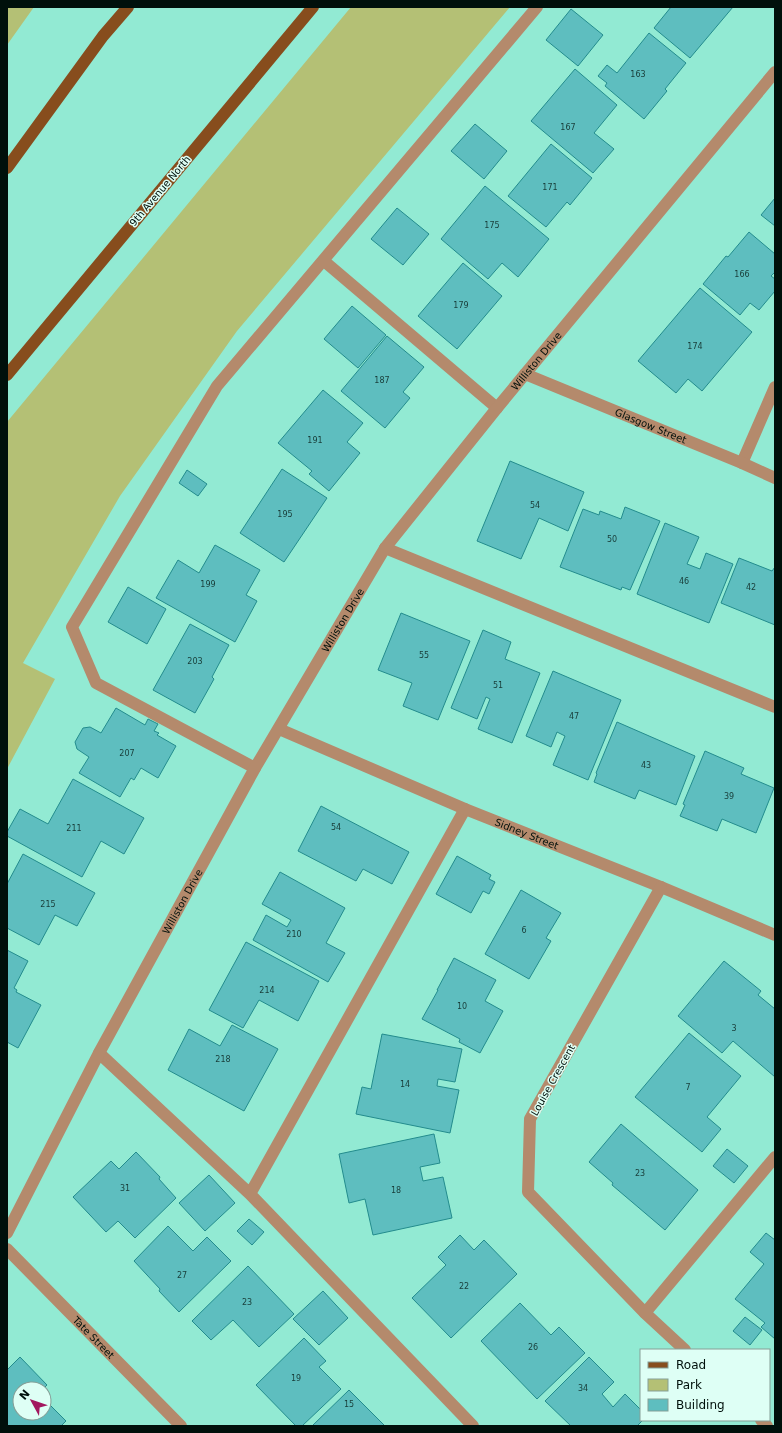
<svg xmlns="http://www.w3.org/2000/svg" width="782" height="1433" viewBox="0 0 782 1433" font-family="'DejaVu Sans',sans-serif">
<rect width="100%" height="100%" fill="#92ead3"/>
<!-- green -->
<path fill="#b4c075" d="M7 7H34L7 45Z
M351 7H510L237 331 120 496 23 663 55 679 7 769V422Z"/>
<!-- building -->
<path fill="#5ebebf" stroke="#238c8d" d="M671 7H733L690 58 654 28Z
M571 9 603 35 578 66 546 40Z
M649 33 686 63 665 89 667 91 644 119 605 86 607 83 598 76 607 65 617 73Z
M575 69 617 105 594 133 614 149 593 173 531 121Z
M475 124 507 151 484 179 451 151Z
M551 144 592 178 570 205 567 202 546 227 508 196Z
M485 186 549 239 518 277 502 263 488 279 441 239Z
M775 198V226L761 215Z
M397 208 429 234 403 265 371 239Z
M749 232 775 254V272L771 276 775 279V291L759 310 750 303 740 315 703 284 726 256 728 257Z
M463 263 502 296 457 349 418 316Z
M700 288 752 332 702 391 688 379 676 393 638 361Z
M352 306 386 335 358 368 324 339Z
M387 336 424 367 403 392 410 398 385 428 341 391Z
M323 390 363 423 347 442 360 453 329 491 309 474 312 471 278 443Z
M510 461 584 492 568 531 539 518 521 559 477 541Z
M282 469 327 498 284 562 240 533Z
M187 470 207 484 198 496 179 483Z
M625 507 660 521 630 590 622 587 621 590 560 567 583 509 599 515 600 511 621 519Z
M665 523 699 537 687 564 700 569 706 553 733 564 709 623 637 594Z
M215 545 260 570 246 595 257 601 235 642 156 598 178 560 199 573Z
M739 558 772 571 775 567V625L721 603Z
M128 587 166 609 147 644 108 622Z
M401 613 470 641 438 720 403 706 412 683 378 670Z
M190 624 229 645 212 677 214 679 195 713 153 690Z
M483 630 511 642 505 659 540 673 512 743 478 729 490 699 486 697 477 719 451 708Z
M553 671 621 700 588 780 553 765 565 736 557 732 551 747 526 736Z
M116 708 145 725 148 719 158 724 154 731 159 733 157 735 176 746 158 778 141 768 134 780 131 778 120 797 79 773 89 757 77 749 75 742 83 728 90 727 101 733Z
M617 722 695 756 676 805 639 790 635 799 594 782 597 774 596 773Z
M705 751 744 768 741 774 774 788 756 833 722 819 717 831 680 816 685 805 683 804Z
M73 779 144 818 124 854 101 841 82 877 7 836V832L20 809 48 824Z
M321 806 409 852 392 884 363 869 356 881 298 851Z
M23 854 95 893 77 926 55 915 39 945 7 928V884Z
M457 856 491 875 489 879 495 882 489 894 483 891 471 913 436 894Z
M280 872 345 908 326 943 345 953 328 982 253 940 266 915 287 927 291 920 262 904Z
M521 890 561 913 546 938 551 941 529 979 485 954Z
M246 942 319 981 298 1021 259 1000 243 1028 209 1010Z
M7 950 28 961 14 988 17 990 16 992 41 1005 18 1048 7 1042Z
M454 958 496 980 485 1001 503 1011 480 1053 459 1042 460 1039 422 1019 437 992 438 990H437Z
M724 961 761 991 758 995 775 1009V1077L733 1041 722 1053 678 1016Z
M232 1025 278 1049 244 1111 168 1070 189 1029 220 1046Z
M689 1033 741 1076 707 1117 721 1129 702 1152 635 1097Z
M382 1034 462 1049 455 1082 438 1079 437 1086 459 1090 450 1133 356 1114 362 1087 371 1089Z
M621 1124 698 1190 665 1230 612 1185 613 1183 589 1162Z
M434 1134 440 1163 420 1167 423 1181 443 1177 452 1218 373 1235 365 1199 349 1203 339 1154Z
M727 1149 748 1166 734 1183 713 1166Z
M136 1152 160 1177 159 1179 176 1198 135 1238 118 1221 106 1232 73 1197 111 1161 119 1169Z
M209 1175 235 1203 205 1231 179 1203Z
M249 1219 264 1232 252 1245 237 1231Z
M168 1226 193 1251 207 1237 231 1261 179 1312 159 1291 160 1289 134 1261Z
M766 1233 775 1240V1339L761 1327 765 1323 735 1299 764 1264 750 1252Z
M460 1235 474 1250 484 1240 517 1274 451 1338 412 1298 446 1265 438 1257Z
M248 1266 294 1314 259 1347 233 1320 211 1340 192 1321Z
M323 1291 348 1318 319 1345 293 1319Z
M520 1303 551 1335 559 1327 585 1353 537 1399 481 1341Z
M745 1317 762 1330 750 1345 733 1331Z
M304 1338 326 1361 319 1367 341 1389 302 1426H296L256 1385Z
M20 1357 47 1385 43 1389H20V1413H44V1399L66 1421 61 1426H7V1370Z
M589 1357 614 1382 602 1394 613 1407 625 1394 641 1410V1420H643L637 1426H571L545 1401Z
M349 1390 385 1426H312Z"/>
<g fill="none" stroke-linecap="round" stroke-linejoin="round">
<!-- lane -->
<path stroke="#b48a6c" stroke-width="12" d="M324 261 497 408
M742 463 775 387
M385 548 775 707
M255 768 96 683 72 627 217 386 537 7
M99 1053 250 1194 473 1426
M250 1194 465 809
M645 1313 775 1157"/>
<!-- street -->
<g stroke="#b48a6c" stroke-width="12">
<path id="s1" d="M525 374 742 463 775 478"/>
<path id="s2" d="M279 729 465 809 661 887 775 935"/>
<path d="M661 887 530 1119 528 1192 645 1313 685 1350"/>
<path id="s3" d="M7 1233 99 1053 255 768 385 548 497 408 775 72"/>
<path id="s4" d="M7 1249 181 1426"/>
<path d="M761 1420 767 1426"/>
</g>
<!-- primary -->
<path stroke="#874d1d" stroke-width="12" d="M7 168 103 36 128 7
M7 375 313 7"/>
</g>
<g text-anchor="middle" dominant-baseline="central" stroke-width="3" stroke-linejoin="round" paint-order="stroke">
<!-- number labels -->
<g font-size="8" fill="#183c38">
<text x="638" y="74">163</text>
<text x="568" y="127">167</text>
<text x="550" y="187">171</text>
<text x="492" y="225">175</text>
<text x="742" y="274">166</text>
<text x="461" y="305">179</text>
<text x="695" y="346">174</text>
<text x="382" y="380">187</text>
<text x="315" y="440">191</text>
<text x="535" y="505">54</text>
<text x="285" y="514">195</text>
<text x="612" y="539">50</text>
<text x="684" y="581">46</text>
<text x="208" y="584">199</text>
<text x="751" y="587">42</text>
<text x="424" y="655">55</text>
<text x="195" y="661">203</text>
<text x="498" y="685">51</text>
<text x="574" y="716">47</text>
<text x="127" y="753">207</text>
<text x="646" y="765">43</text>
<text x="729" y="796">39</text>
<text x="336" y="827">54</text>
<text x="74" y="828">211</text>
<text x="48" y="904">215</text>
<text x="524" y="930">6</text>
<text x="294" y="934">210</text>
<text x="267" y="990">214</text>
<text x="462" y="1006">10</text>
<text x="734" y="1028">3</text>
<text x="223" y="1059">218</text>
<text x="405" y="1084">14</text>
<text x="688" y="1087">7</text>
<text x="640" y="1173">23</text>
<text x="125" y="1188">31</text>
<text x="396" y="1190">18</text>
<text x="182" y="1275">27</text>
<text x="464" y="1286">22</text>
<text x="247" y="1302">23</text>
<text x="533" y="1347">26</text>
<text x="296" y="1378">19</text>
<text x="583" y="1388">34</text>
<text x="349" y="1404">15</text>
</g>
<!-- street labels -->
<g font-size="10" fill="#00100b" stroke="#defff5">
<text transform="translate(160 191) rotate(-50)">9th Avenue North</text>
<text stroke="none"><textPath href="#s3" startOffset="1023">Williston Drive</textPath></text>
<text stroke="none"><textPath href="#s1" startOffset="136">Glasgow Street</textPath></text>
<text stroke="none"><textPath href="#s3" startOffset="699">Williston Drive</textPath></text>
<text stroke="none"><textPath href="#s2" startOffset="269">Sidney Street</textPath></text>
<text stroke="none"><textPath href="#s3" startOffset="375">Williston Drive</textPath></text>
<text transform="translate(553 1080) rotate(-61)">Louise Crescent</text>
<text stroke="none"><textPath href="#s4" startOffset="124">Tate Street</textPath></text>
</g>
</g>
<!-- border -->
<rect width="782" height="1433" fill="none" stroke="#00100b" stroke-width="16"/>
<!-- legend -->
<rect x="640" y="1349" width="130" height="72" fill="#defff5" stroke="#859f97"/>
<rect x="648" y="1362" width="20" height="6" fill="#874d1d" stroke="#859f97"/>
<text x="676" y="1369" font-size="12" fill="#00100b">Road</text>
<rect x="648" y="1379" width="20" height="12" fill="#b4c075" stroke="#859f97"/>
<text x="676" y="1389" font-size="12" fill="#00100b">Park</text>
<rect x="648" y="1399" width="20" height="12" fill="#5ebebf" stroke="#859f97"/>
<text x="676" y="1409" font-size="12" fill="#00100b">Building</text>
<!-- north arrow -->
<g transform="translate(32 1401) rotate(310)"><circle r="19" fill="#defff5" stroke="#859f97"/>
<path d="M0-3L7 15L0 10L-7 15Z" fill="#a2175f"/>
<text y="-6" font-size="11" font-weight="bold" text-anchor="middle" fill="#00100b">N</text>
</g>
</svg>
